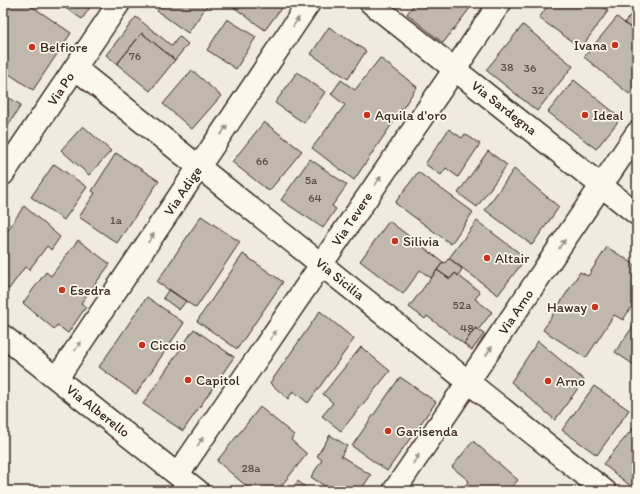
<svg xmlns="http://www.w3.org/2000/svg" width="640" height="494" viewBox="0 0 640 494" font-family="Itim,sans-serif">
<rect width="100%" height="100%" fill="#f0ebe0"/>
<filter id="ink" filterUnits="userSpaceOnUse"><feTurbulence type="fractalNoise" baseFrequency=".025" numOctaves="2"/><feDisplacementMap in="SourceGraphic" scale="8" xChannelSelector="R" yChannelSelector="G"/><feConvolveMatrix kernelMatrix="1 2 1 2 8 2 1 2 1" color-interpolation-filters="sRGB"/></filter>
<g filter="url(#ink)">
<!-- building -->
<path fill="#c0b8ad" stroke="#3b2a1e" d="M6 3H27L71 33 33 90 3 70V7Z
M58 3H93L82 19Z
M163 3H209L188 33 157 11Z
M228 3H285L265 30Z
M415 3H474L443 43 407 14Z
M550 3H597L608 11 581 48 539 18Z
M637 7V33L624 23Z
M136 17 172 46 179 36 188 44 175 60 142 33 117 64 106 55Z
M617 17 637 33V85L629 94 584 57Z
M227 19 256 37 236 69 207 50Z
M523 25 573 66 537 111 486 70Z
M329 27 366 51 348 79 311 54Z
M142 33 175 60 150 91 117 64Z
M380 58 417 87 354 180 312 148 345 105 331 94 334 90 341 80 355 90Z
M192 70 221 96 192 129 163 104Z
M297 72 325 92 304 123 275 103Z
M574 80 621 118 596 149 548 112Z
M3 94 21 105 3 134Z
M264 122 302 151 269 191 232 162Z
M83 126 111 151 89 175 61 150Z
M449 129 462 138 465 134 480 144 458 177 446 168 441 175 425 164Z
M488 151 507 165 477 207 458 193Z
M116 153 159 181 117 243 79 217 95 193 92 191Z
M310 159 347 185 332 206 336 209 323 228 281 200Z
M54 164 87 187 64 220 31 197Z
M514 169 559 207 532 245 485 210Z
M418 172 473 212 451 244 395 203Z
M24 206 60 237 51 250 47 246 29 270 25 267 9 289 3 285V237Z
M201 216 240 242 196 308 157 282Z
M389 221 443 262 431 278 420 270 403 294 360 261Z
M477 221 526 258 498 295 449 258Z
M78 240 110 264 81 303 86 307 68 333 57 325 54 329 23 303 46 272 51 276Z
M607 247 637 266V298L623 320 614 315 586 358 543 330 580 272 588 276Z
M243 254 283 282 237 349 197 321Z
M449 258 462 269 458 276 455 273 450 279 437 270 443 262 445 263Z
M437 270 450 279 455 273 480 292 475 299 492 312 478 330 475 328 464 344 427 316 425 319 409 307Z
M169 289 186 301 179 310 163 298Z
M147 297 184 323 136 394 99 367Z
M320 311 354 339 308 403 293 391 288 399 270 383Z
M637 321V367L615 352Z
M475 328 484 334 472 350 464 344Z
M194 329 234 357 183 431 143 404Z
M538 341 584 380 555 420 511 382Z
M361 347 390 371 341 431 322 416 333 403 323 394Z
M400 377 436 402 387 471 352 446Z
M594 386 629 410 597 455 562 430Z
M260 407 294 435 291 440 307 454 277 491H252L217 461Z
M635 426 637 428V491L603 464Z
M330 435 347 446 341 456 371 475 360 491H332L311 477 322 460 317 456Z
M473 441 518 480 508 491H460L469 481 452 467Z
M298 481 310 491H290Z
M525 487 530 491H522Z"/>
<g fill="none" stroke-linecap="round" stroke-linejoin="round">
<!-- minor casing -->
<g stroke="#3b2a1e" stroke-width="25">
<path id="minor" d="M371 3 637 214
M75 68 605 491
M3 174 119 3
M3 336 198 491
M57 378 309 3
M178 474 500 3
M394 491 637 133"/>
</g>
<!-- minor -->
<use href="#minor" stroke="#fbf7ec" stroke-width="22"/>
</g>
<!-- one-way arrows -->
<defs><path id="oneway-solid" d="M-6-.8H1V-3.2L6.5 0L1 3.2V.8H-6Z"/></defs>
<g fill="#9b9085">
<use href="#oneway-solid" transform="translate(296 22) rotate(-56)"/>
<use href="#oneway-solid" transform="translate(224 130) rotate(-56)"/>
<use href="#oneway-solid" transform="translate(378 181) rotate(-56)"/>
<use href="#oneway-solid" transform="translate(151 238) rotate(-56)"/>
<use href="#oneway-solid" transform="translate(562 244) rotate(-56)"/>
<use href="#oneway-solid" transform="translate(273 335) rotate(-56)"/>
<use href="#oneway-solid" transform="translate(78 346) rotate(-56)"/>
<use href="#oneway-solid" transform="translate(489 351) rotate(-56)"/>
<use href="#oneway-solid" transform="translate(200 442) rotate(-56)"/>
<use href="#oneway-solid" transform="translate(416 459) rotate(-56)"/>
</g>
</g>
<!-- markers -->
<g fill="#c8321e" stroke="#fbf7ec" stroke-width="1.5">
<circle cx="615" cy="45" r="4"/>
<circle cx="32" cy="47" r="4"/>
<circle cx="367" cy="115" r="4"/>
<circle cx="585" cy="115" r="4"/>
<circle cx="395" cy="241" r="4"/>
<circle cx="487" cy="258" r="4"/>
<circle cx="62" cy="290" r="4"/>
<circle cx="595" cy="307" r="4"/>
<circle cx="142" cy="345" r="4"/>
<circle cx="188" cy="380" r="4"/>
<circle cx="548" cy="381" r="4"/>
<circle cx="388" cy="431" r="4"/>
</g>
<g text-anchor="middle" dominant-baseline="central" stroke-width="3.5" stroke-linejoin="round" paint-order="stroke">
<!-- number labels -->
<g font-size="12" fill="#5c4e42">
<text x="135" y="56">76</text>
<text x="507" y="67">38</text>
<text x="530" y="68">36</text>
<text x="538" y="90">32</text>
<text x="262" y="161">66</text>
<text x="311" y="180">5a</text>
<text x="315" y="198">64</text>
<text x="116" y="220">1a</text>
<text x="462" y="305">52a</text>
<text x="467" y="328">48</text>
<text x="251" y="468">28a</text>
</g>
<!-- poi labels -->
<g font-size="14" fill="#3b2a1e" stroke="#fbf7ec" text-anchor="start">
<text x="607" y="45" text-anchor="end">Ivana</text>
<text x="40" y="47">Belfiore</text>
<text x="375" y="115">Aquila d'oro</text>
<text x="593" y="115">Ideal</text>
<text x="403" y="241">Silivia</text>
<text x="495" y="258">Altair</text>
<text x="70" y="290">Esedra</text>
<text x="587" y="307" text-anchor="end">Haway</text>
<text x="150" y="345">Ciccio</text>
<text x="196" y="380">Capitol</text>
<text x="556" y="381">Arno</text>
<text x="396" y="431">Garisenda</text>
</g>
<!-- street labels -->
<g font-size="14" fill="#3b2a1e" stroke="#fbf7ec">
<text transform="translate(61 89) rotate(-56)">Via Po</text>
<text transform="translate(504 108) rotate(38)">Via Sardegna</text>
<text transform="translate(183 191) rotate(-56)">Via Adige</text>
<text transform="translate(352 219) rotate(-56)">Via Tevere</text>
<text transform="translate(340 279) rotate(39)">Via Sicilia</text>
<text transform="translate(516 312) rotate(-56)">Via Arno</text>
<text transform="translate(98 411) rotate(38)">Via Alberello</text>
</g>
</g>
<!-- margin -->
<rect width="640" height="494" fill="none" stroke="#fbf7ec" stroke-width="16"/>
<rect x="8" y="8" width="624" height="478" fill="none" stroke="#3b2a1e" stroke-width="1.5" filter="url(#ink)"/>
</svg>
